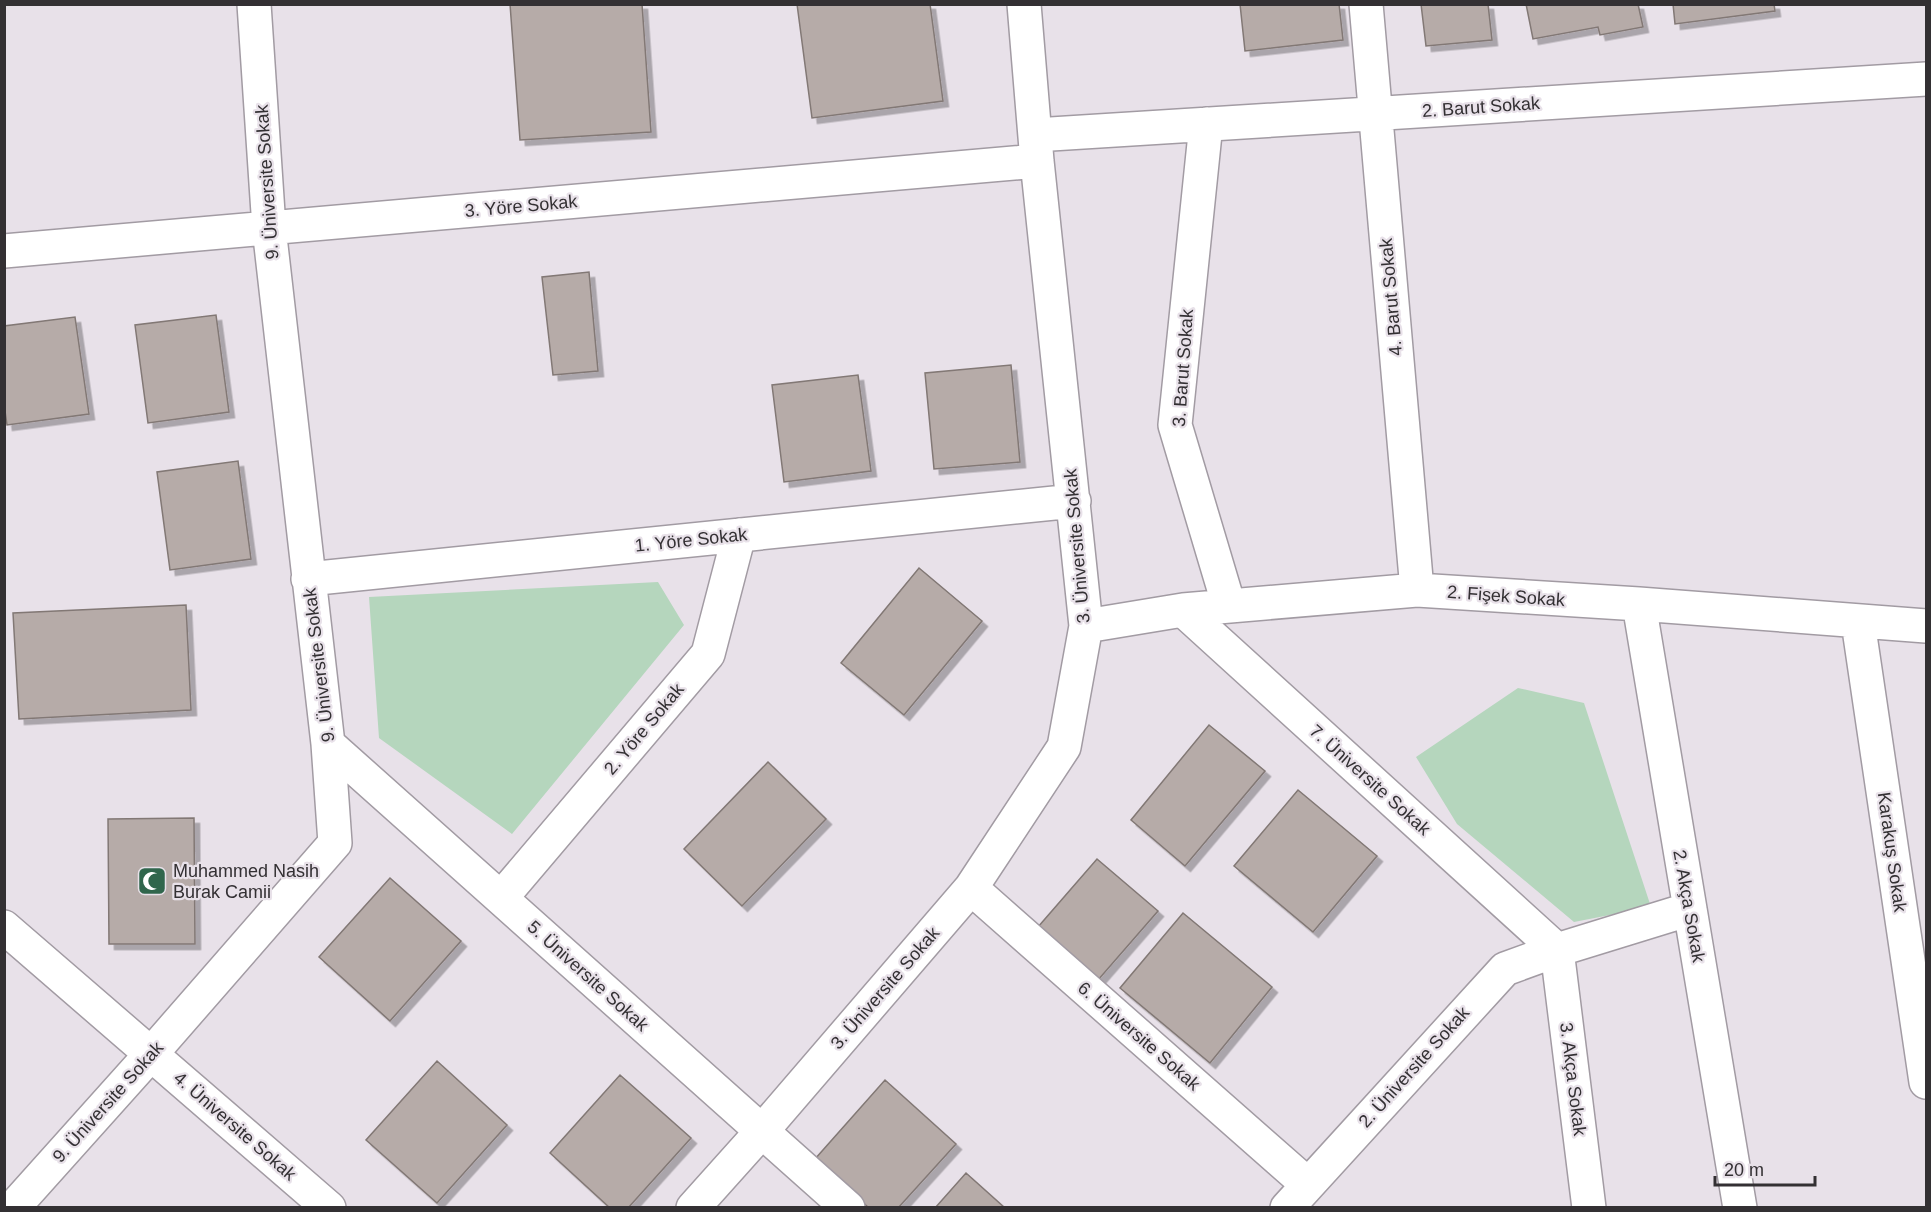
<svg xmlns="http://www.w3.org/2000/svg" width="1931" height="1212" viewBox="0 0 1931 1212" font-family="Arial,sans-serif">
<defs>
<filter id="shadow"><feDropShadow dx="5.5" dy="5.5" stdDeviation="0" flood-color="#0004"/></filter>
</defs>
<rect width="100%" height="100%" fill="#e8e1e9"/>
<!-- green -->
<path fill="#b5d6bd" d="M658 582 684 625 512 834 379 738 369 597Z
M1518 688 1584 703 1651 907 1574 922 1457 824 1416 757Z"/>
<!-- building -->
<path fill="#b6aba8" stroke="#827875" stroke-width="1.5" filter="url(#shadow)" d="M510 4H642L651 132 520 140Z
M797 4H930L943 101 812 118Z
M1240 4H1339L1343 40 1245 51Z
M1421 4H1488L1492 40 1426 46Z
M1526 4H1638L1643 27 1600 35 1598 27 1533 39Z
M1673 4H1774L1775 11 1675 24Z
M589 272 598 371 553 375 542 277Z
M216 315 229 412 148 423 135 325Z
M75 317 89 414 7 425 4 404V326Z
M1011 365 1020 462 934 469 925 373Z
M858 375 871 471 784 482 772 385Z
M238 461 251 559 170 570 157 472Z
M919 568 982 621 904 715 841 663Z
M186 605 191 710 19 719 13 613Z
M1209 725 1265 771 1185 866 1131 820Z
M768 762 826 819 742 906 684 849Z
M1298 790 1377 856 1313 932 1234 866Z
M194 818 195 944H109L108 819Z
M1097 859 1158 911 1098 980 1038 927Z
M390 878 461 941 390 1021 319 957Z
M1183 913 1272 987 1210 1063 1120 988Z
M437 1061 507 1125 437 1203 366 1140Z
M620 1075 691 1138 628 1208H610L550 1153Z
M885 1080 956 1144 898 1208H869L815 1159Z
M966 1173 1005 1208H935Z"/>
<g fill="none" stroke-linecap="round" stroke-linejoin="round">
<!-- minor casing -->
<g stroke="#a29ba3" stroke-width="36">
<path id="minor" d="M1366 4 1417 590
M1206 124 1175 425 1229 606
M1035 135 1926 79
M4 251 1037 161
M308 579 1074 501
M1639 604 1740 1208
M1183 610 1557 950
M1858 622 1926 1082
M1086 626 1183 610 1417 590 1639 604 1926 626
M328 744 848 1208
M971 888 1307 1184
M501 898 708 654 739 535
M4 927 329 1208
M1557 950 1589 1208
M13 1208 151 1054 335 843 328 744 269 228 254 4
M693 1208 762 1131 971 888 1064 747 1086 626 1037 161 1024 4
M1287 1208 1505 969 1557 950 1690 909"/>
</g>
<!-- minor -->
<use href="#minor" stroke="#fff" stroke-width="33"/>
</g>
<!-- icons -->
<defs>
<g id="mosque-square" transform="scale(1.5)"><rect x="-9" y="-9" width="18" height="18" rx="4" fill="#30664c" stroke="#e8e1e9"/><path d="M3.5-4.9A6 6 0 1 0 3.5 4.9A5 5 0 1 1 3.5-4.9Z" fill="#fff"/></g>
</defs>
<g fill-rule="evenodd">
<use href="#mosque-square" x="152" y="881"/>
</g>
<g text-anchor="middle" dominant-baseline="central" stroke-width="4.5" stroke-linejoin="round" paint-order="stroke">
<!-- street labels -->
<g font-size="18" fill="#333033" stroke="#e8e1e9">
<text transform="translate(1481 107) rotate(-4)">2. Barut Sokak</text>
<text transform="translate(267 182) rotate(-94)">9. Üniversite Sokak</text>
<text transform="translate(521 206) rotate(-5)">3. Yöre Sokak</text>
<text transform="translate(1391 297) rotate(-95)">4. Barut Sokak</text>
<text transform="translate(1183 368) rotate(-86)">3. Barut Sokak</text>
<text transform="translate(691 540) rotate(-6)">1. Yöre Sokak</text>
<text transform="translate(1077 546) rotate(-95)">3. Üniversite Sokak</text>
<text transform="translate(1506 596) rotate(4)">2. Fişek Sokak</text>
<text transform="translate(319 665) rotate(-97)">9. Üniversite Sokak</text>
<text transform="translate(644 729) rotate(-50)">2. Yöre Sokak</text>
<text transform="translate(1370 780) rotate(42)">7. Üniversite Sokak</text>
<text transform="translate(1892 852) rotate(82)">Karakuş Sokak</text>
<text transform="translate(1689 906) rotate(80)">2. Akça Sokak</text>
<text transform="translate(588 976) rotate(42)">5. Üniversite Sokak</text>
<text transform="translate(885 988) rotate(-49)">3. Üniversite Sokak</text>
<text transform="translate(1139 1036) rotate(41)">6. Üniversite Sokak</text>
<text transform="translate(1414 1067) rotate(-48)">2. Üniversite Sokak</text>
<text transform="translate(1573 1079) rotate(83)">3. Akça Sokak</text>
<text transform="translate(108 1102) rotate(-48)">9. Üniversite Sokak</text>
<text transform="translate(235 1126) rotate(41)">4. Üniversite Sokak</text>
</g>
<!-- poi labels -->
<g font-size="18" fill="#333033" stroke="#e8e1e9" text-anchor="start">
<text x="173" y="871">Muhammed Nasih<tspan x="173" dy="21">Burak Camii</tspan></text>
</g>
</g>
<!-- border -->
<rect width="1931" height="1212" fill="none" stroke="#333033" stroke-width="12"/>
<!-- scale -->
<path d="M1715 1176v9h100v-9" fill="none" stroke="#333033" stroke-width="3"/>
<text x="1724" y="1176" font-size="18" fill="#333033" stroke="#e8e1e9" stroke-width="4.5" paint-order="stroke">20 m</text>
</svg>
